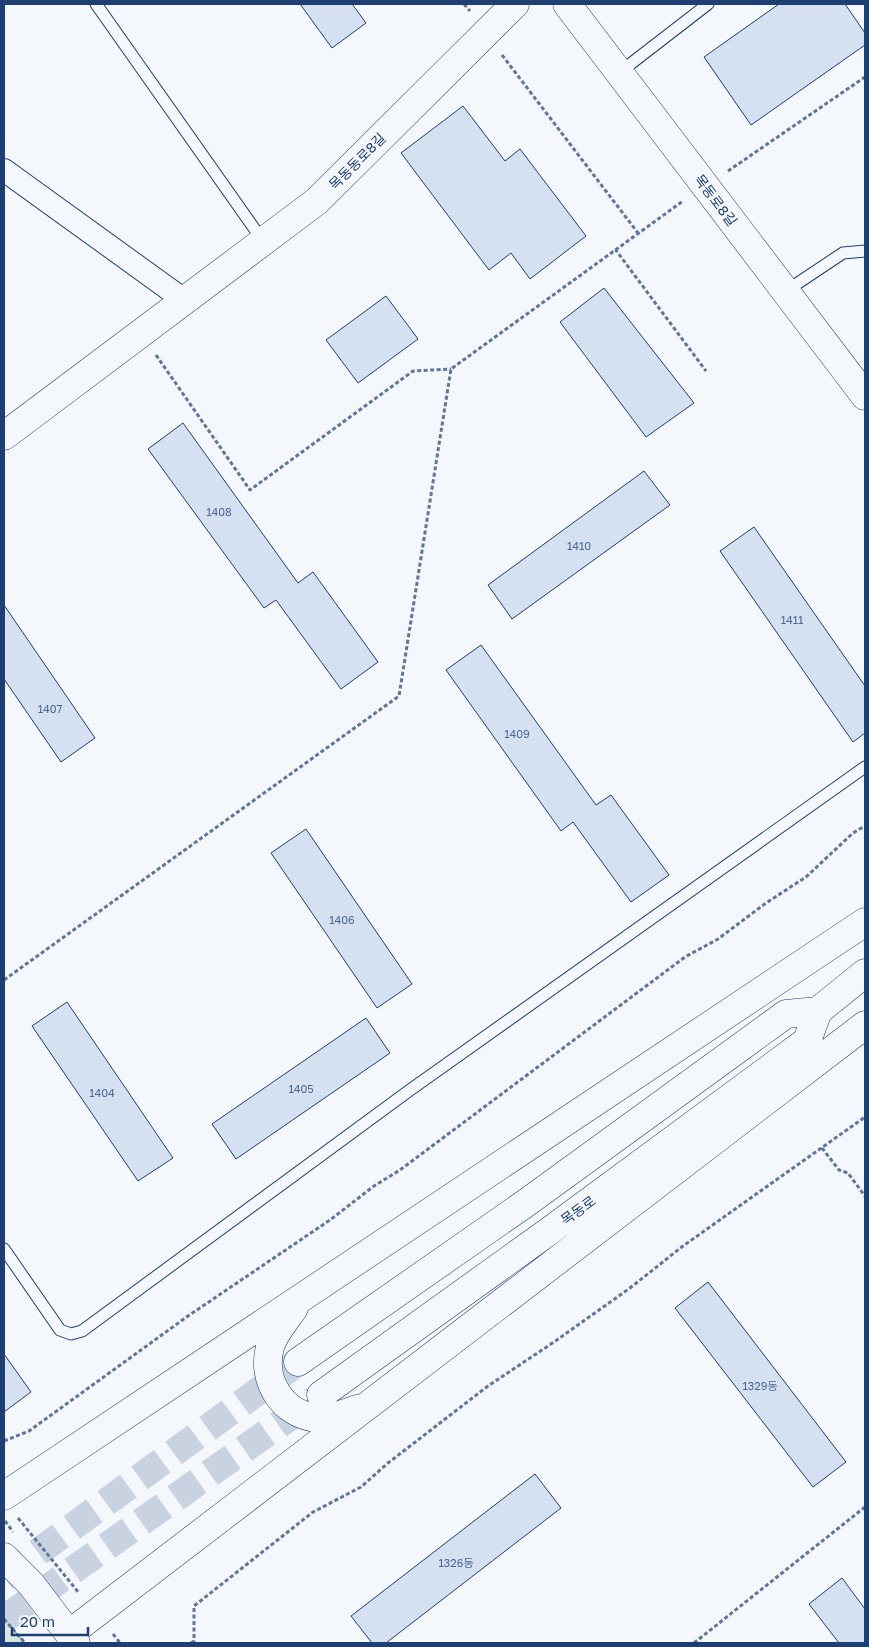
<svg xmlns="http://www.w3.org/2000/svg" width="869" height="1647" viewBox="0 0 869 1647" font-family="'Golos Text','Noto Sans KR',sans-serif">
<rect width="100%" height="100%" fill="#f4f7fb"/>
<!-- green -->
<path fill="#d7e8df" stroke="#687fa3" d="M4 1619 25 1643H4Z"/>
<!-- building -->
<path fill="#d5e0f0" stroke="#1d3f73" d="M300 4H352L366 23 332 48Z
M779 4H845L865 33V45L751 125 704 57Z
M463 106 505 161 520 149 586 236 530 279 511 253 489 270 401 153Z
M604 288 694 403 646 437 560 322Z
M386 296 418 339 358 383 326 340Z
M183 423 298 583 313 572 378 662 341 689 276 600 264 608 148 449Z
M644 471 670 505 512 619 488 585Z
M754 527 865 686V733L853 742 720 551Z
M4 605 95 738 61 762 4 679Z
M481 645 596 805 611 795 669 875 631 902 573 822 561 831 446 670Z
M306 829 412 984 377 1008 271 853Z
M67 1002 173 1158 138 1181 32 1026Z
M366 1018 390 1053 236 1159 212 1124Z
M708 1282 846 1462 813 1487 675 1308Z
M4 1354 31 1392 4 1412Z
M535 1474 561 1508 386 1643H372L351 1616Z
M842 1578 865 1609V1643H839L809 1604Z"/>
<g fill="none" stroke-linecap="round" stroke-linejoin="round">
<!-- secondary-tunnel -->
<path stroke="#c9d2e0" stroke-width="28" stroke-dasharray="28 14" stroke-linecap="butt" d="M4 1577 298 1362
M4 1619 315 1399"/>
<!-- lane casing -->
<g stroke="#1d3f73" stroke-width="13">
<path id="lane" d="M96 4 263 241
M620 72 708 4
M786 291 843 253 865 251
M4 1249 60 1330 71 1334 82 1331 410 1090 865 767"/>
</g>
<!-- street casing -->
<g stroke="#1d3f73" stroke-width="24">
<path id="street" d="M4 170 184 300"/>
</g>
<!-- secondary casing -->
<g stroke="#1d3f73" stroke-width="29">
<path id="secondary" d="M567 4 865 396
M4 436 317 201 515 4
M294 1308C286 1320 274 1333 270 1347 261 1380 282 1414 316 1418 330 1420 343 1414 357 1409
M298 1362 526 1203 786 1014 818 1011
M321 1395 548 1232 807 1041 818 1011 865 973
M4 1496 865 922
M4 1557 31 1584 76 1643
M69 1634 865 1025"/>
</g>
<!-- path -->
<path stroke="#5e769c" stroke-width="3" stroke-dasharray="4 2.5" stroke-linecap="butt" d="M464 4 470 11
M502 55 638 233
M728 171 865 77
M615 249 706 371
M156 355 250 490 413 371 451 369
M4 980 399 696 451 369 683 201
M822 1148 839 1170 848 1173 865 1196
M4 1441 29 1431 188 1316 330 1220 374 1186 400 1170 685 957 718 939 766 903 806 877 853 833 865 826
M18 1518 79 1593
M5 1521 13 1532
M4 1619 25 1643
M113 1634 120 1643
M191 1643 194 1641V1606L313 1512 361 1487 388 1463 488 1386 554 1342 630 1288 683 1246 865 1117
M694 1643 865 1507"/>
<!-- lane -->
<use href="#lane" stroke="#f4f7fb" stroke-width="11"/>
<!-- street -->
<use href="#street" stroke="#f4f7fb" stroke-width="22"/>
<!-- secondary -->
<use href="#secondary" stroke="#f4f7fb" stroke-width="28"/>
</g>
<g text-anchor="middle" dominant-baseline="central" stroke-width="4" stroke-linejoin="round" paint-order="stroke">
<!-- number labels -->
<g font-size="11" fill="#4b6792">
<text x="219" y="511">1408</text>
<text x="579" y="545">1410</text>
<text x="792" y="619">1411</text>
<text x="50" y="708">1407</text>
<text x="517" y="733">1409</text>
<text x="342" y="919">1406</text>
<text x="301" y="1088">1405</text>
<text x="102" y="1092">1404</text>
<text x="760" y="1385">1329동</text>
<text x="456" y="1562">1326동</text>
</g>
<!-- street labels -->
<g font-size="14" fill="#1d3f73" stroke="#f4f7fb">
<text transform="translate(357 161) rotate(-45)">목동동로8길</text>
<text transform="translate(716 200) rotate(53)">목동로8길</text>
<text transform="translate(578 1210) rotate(-36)">목동로</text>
</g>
</g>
<!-- border -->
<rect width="869" height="1647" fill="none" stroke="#1d3f73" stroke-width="10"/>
<!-- scale -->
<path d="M12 1627v8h76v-8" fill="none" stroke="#1d3f73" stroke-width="2.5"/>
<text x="20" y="1627" font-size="15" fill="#1d3f73" stroke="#f4f7fb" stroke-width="4" paint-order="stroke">20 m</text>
</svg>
